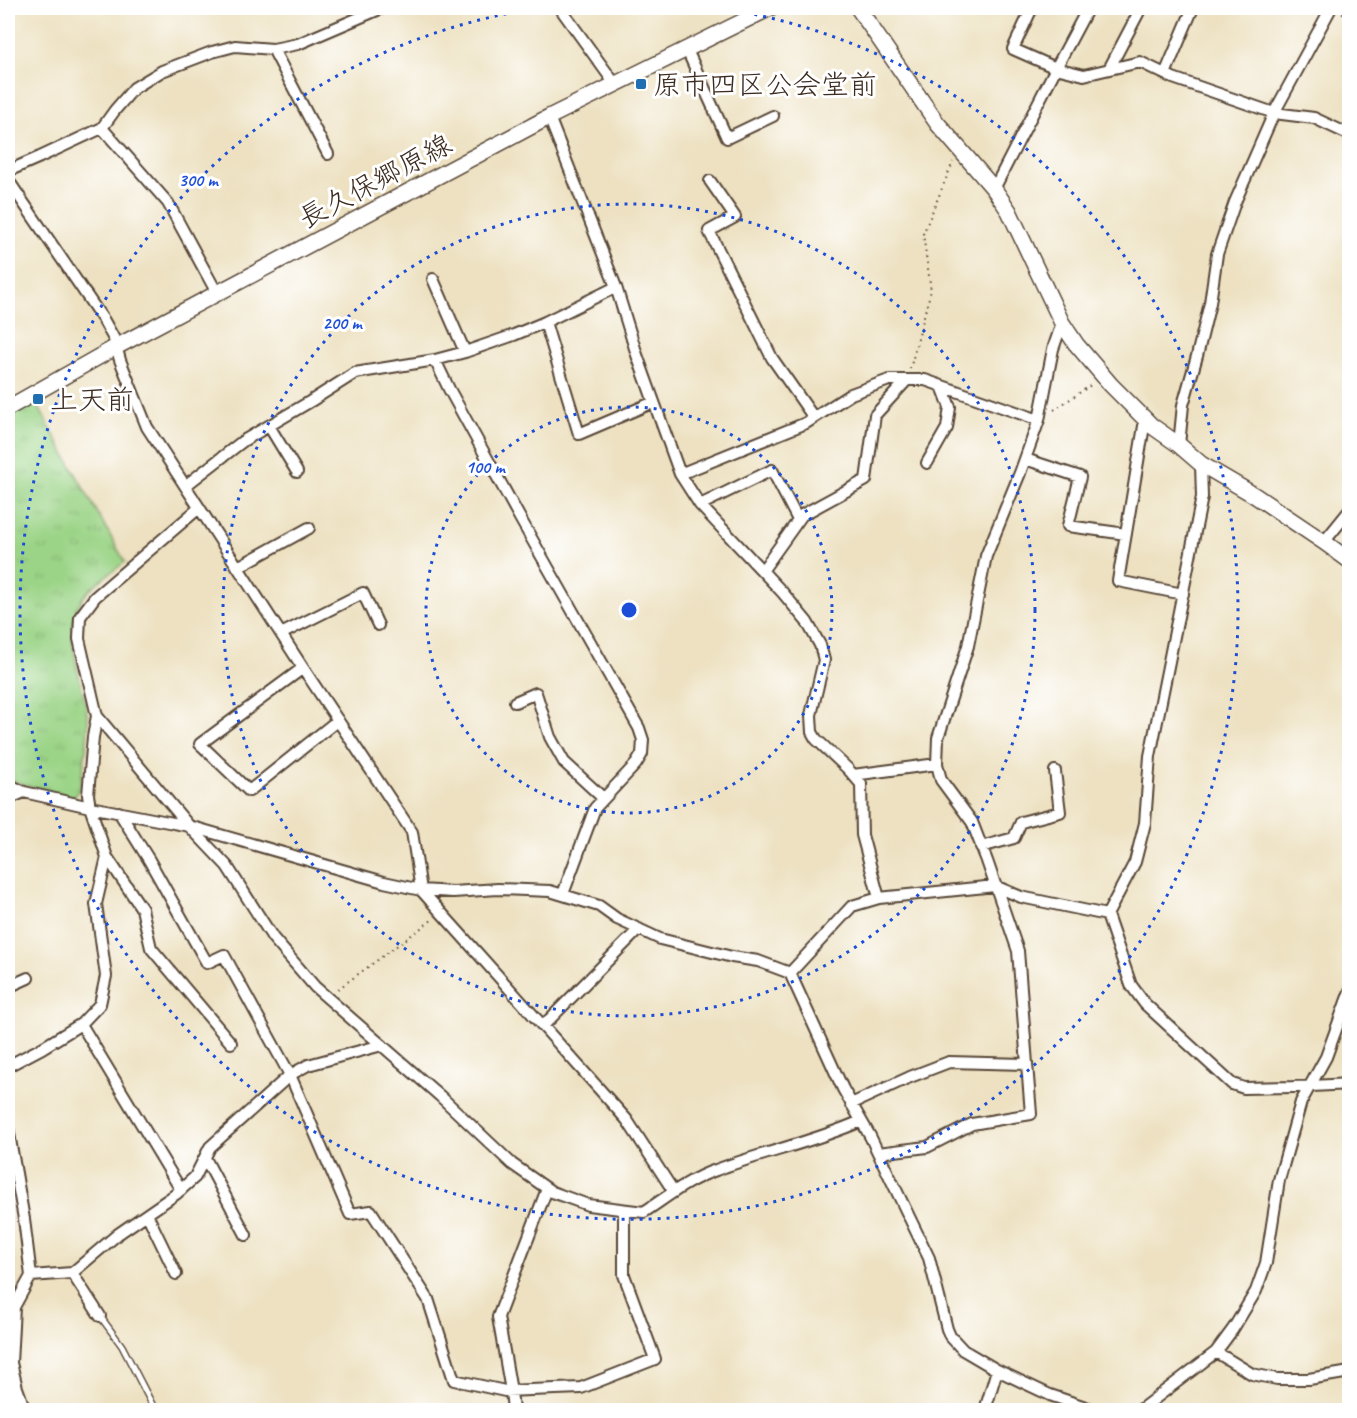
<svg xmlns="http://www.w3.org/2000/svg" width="1357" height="1418" viewBox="0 0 1357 1418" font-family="Caveat,'Klee One',sans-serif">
<defs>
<pattern id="grass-tufts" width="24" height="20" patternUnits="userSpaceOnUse" patternTransform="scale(1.5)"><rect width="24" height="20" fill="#9bd487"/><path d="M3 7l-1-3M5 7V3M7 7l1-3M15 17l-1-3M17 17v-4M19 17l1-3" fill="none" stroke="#86b674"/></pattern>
</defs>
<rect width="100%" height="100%" fill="#fff"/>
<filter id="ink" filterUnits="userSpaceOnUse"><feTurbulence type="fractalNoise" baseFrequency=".0167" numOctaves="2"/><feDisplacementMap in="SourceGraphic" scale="12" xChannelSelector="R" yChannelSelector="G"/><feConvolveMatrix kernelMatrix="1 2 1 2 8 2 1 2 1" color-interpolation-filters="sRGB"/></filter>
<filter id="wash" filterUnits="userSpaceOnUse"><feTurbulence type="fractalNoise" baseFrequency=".008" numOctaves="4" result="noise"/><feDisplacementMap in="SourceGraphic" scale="24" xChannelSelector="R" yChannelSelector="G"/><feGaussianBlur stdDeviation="1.35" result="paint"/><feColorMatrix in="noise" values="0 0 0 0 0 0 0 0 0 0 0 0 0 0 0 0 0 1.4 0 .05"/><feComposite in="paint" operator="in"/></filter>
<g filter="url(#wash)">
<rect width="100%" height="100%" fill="#ede1c1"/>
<!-- grass -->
<path fill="url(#grass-tufts)" stroke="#6b7f52" stroke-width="1.5" d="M34 399 125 562C111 573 85 589 78 606 62 642 86 685 88 723 88 746 83 769 79 791L74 797 26 785 8 779V414Z"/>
</g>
<g filter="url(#ink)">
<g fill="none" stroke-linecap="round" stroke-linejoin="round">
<!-- lane casing -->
<g stroke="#564536" stroke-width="8">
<path id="lane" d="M100 1316 122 1346 155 1410"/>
</g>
<!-- street casing -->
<g stroke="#564536" stroke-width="14">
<path id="street" d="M560 8 615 84
M1032 8 1013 49 1056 68 1088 8
M273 49 328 154
M687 50 727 138 773 116
M1109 69 1141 8
M1165 74 1193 8
M549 117 616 287 637 355 680 474 700 505 783 593 807 622 820 645 824 660 811 715 812 732 816 739 848 769 861 784 862 835 879 898
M102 128 168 203 217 293
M8 171 40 157 102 128 115 110 134 88 162 71 212 52 235 46 273 49 298 44 382 8
M8 180 104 321 114 339 120 360 147 427 303 668 412 832 421 890 627 1120 674 1192
M710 181 735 217 709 231 772 358 814 418
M994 189 1056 68 1084 75 1140 62 1173 78 1274 113 1314 118 1350 135
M433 279 465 352
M545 322 579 434 654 402
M435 360 449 389 521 520 639 728 643 740 642 754 636 764 595 808 563 894
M1145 420 1118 581 1183 594
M269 426 297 472
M1179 445 1183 405 1197 356 1210 303 1217 254 1235 202 1274 113 1331 8
M1025 459 1080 477 1068 526 1126 534
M927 463 947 428 950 407 942 386
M1201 464 1202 497 1150 756 1145 823 1135 862 1107 915 1131 985 1145 1004 1232 1084 1244 1088 1293 1087 1350 1084
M680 474 806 423 851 394 889 380H925L1039 420
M185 486 243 441 311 401 355 373 435 360 465 352 514 335 545 322 616 287
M700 505 772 470 798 520
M1324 542 1350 510
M238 567 309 528
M762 571 802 515 866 480 875 415 907 380
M281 634 363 593 378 625
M303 668 200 744 249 791 338 720
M515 702 536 693 550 737 564 762 603 798
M97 716 189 826 227 866 273 938 315 987 440 1096 512 1164 552 1192 588 1205 644 1212C667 1197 689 1179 716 1170 764 1152 814 1142 861 1121
M853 775 937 764
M8 784 24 792 90 807 189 826 384 882 421 890 453 892 498 889 550 891 599 906 617 919 660 939 732 957 758 961 790 973 843 1089 870 1136 929 1258 947 1329 950 1336 963 1350 997 1370 1050 1395 1094 1410
M8 799 24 792
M119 812 149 860 207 963 224 955 290 1075 350 1214 371 1211 428 1299 454 1380 505 1391 581 1388 655 1359 624 1275V1210
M981 847 1014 838 1021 822 1060 812 1055 771
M107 857 142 909 151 948 231 1043
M790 973 852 906 879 898 995 886 1021 897 1107 915
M8 987 28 978
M81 1024 181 1190
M543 1026 639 929
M8 1066 42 1048 81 1024 100 1004 106 976 96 904 107 857 90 807 88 795 93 737 97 716 79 639 80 617 95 597 199 508
M851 1104 910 1077 949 1062 1027 1064
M8 1128 24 1219 31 1276 14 1307 11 1363 17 1388 25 1410
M878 1153 927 1147 972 1124 1031 1114 1018 951 987 861 972 822 941 780 937 764 938 738 968 646 986 556 1020 473 1039 420 1053 349 1062 323
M205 1158 246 1235
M147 1214 176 1274
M72 1273 100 1316
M31 1276 72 1273 118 1234 176 1194 195 1177 210 1147 290 1075 308 1065 382 1045
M1216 1352 1252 1374 1277 1379H1309L1350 1372
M8 1405 17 1388
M513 1410 511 1391 498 1317 547 1189
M985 1410 997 1370
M1140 1410 1216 1352 1233 1329 1256 1291 1266 1263 1279 1180 1301 1102 1326 1057 1350 991"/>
</g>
<!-- secondary casing -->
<g stroke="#564536" stroke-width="18">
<path id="secondary" d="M858 8 937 123 994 189 1009 211 1062 323 1076 344 1111 385 1152 426 1179 445 1201 464 1254 495 1324 542 1350 561
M8 408 116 347 549 117 770 8"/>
</g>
<!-- path -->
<path stroke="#564536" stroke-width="2" stroke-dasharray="1.5 4.5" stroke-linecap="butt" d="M1342 13 1350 16
M1350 250 1346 256 1350 257
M910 369 931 290 923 234 953 162
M1054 410 1091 385
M338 989 432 920"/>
<!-- lane -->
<use href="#lane" stroke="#fff" stroke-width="5"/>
<!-- street -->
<use href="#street" stroke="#fff" stroke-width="10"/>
<!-- secondary -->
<use href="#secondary" stroke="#fff" stroke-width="15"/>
</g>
</g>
<!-- distance rings -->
<g fill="none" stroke="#1d4ed8" stroke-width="3" stroke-dasharray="3 6">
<circle cx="629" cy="610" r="203"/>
<circle cx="629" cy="610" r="406"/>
<path d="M719 8A609 609 0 1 1 539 8"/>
</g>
<!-- markers -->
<g fill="#1f6fb2" stroke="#fff" stroke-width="2">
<rect x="635" y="78" width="12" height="12" rx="3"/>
<rect x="32" y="393" width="12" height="12" rx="3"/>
</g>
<g text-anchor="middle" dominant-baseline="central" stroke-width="6" stroke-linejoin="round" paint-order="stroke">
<!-- poi labels -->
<g font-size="28" fill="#3b2a1e" stroke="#fff" text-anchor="start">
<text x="653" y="84">原市四区公会堂前</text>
<text x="50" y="399">上天前</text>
</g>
<!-- street labels -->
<g font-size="28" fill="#3b2a1e" stroke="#fff">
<text transform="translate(375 181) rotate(-28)">長久保郷原線</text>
</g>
</g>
<circle cx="629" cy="610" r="9" fill="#1d4ed8" stroke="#fff" stroke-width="3"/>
<g font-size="18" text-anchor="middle" font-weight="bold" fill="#1d4ed8" stroke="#fff" stroke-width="6" stroke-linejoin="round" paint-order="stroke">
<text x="198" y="186">300 m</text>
<text x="342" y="329">200 m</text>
<text x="485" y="473">100 m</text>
</g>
<!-- margin -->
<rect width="1357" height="1418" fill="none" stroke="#fff" stroke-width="30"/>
</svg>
